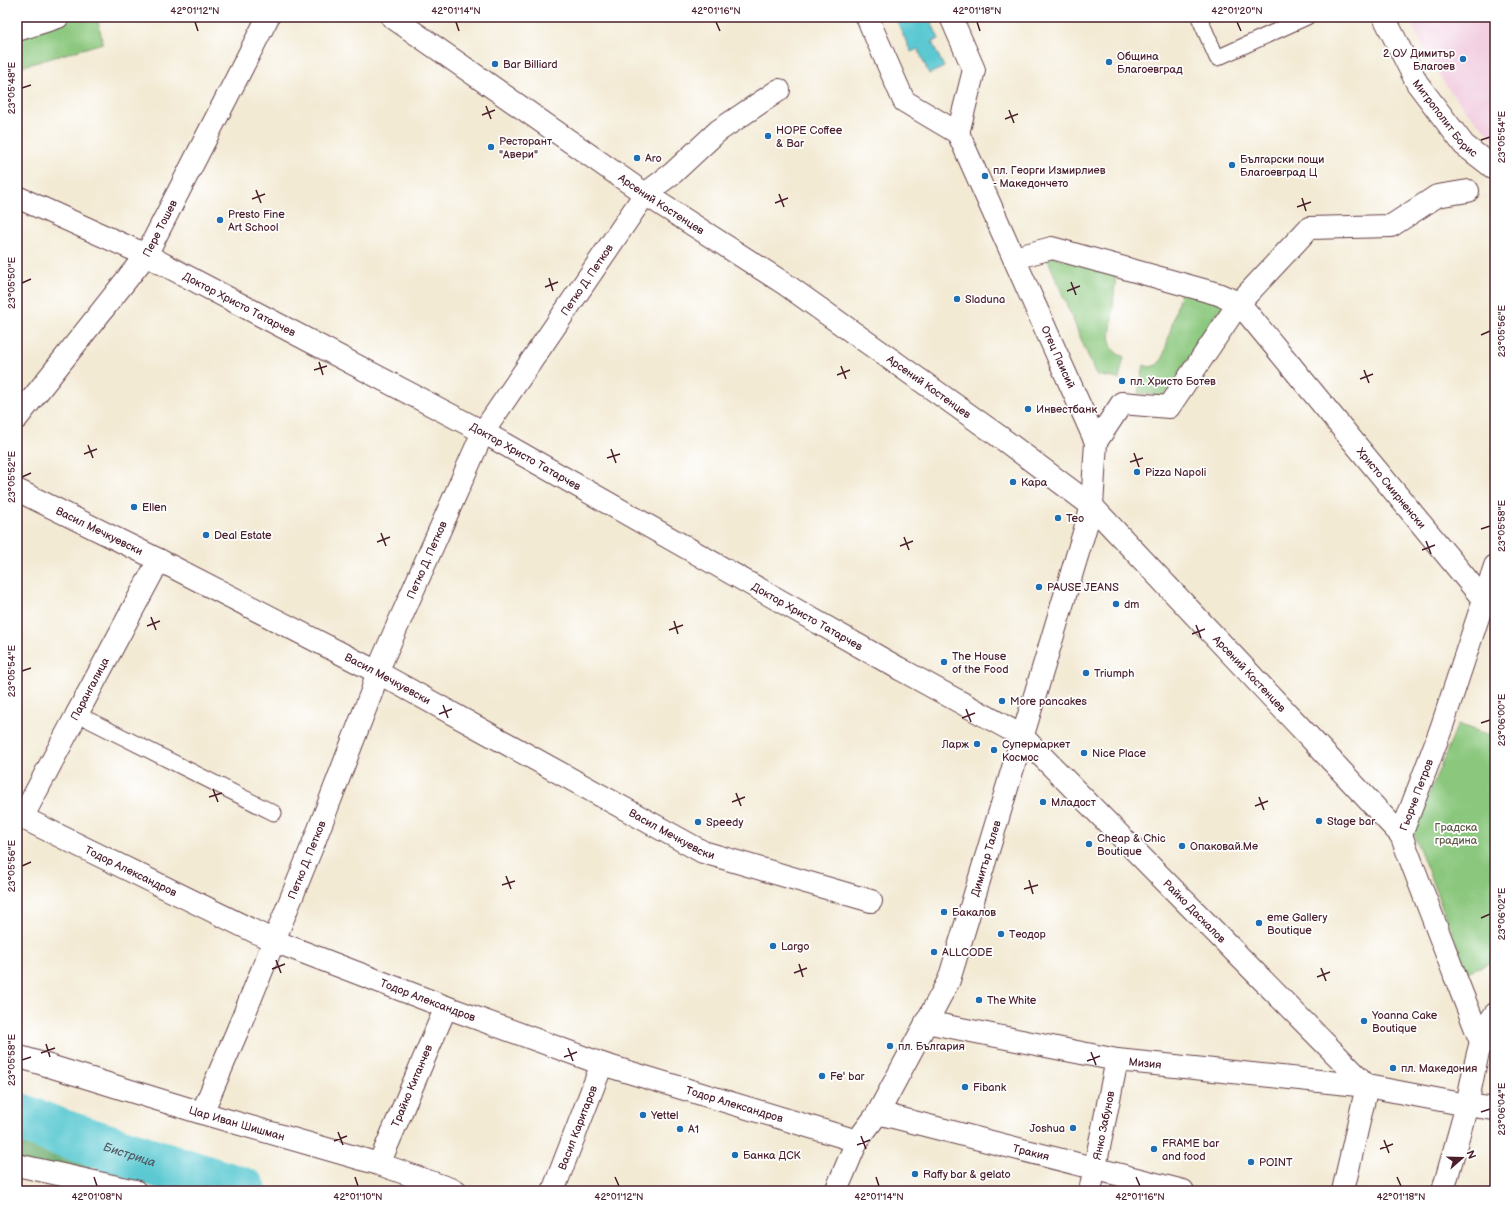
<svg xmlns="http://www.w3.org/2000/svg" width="1512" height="1208" viewBox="0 0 1512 1208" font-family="'Balsamiq Sans',sans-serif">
<rect width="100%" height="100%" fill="#fff"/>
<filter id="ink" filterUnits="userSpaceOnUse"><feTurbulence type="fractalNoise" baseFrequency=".025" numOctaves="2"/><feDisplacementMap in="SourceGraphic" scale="8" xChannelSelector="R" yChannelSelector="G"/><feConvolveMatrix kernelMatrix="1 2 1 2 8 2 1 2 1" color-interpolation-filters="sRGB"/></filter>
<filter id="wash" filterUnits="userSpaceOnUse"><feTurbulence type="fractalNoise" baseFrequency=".012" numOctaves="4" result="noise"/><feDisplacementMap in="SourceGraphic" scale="16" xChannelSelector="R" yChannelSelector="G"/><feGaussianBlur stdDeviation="0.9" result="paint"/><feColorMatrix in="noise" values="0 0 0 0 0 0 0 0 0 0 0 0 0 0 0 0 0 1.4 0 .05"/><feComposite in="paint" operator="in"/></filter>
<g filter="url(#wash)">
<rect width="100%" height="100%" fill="#f3ead4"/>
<!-- built -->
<path fill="#f2cfe1" d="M1409 17H1495V140L1464 109 1442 80 1418 37Z"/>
<!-- green -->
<path fill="#8bc87e" stroke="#6a7454" d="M17 17H97L103 43 17 68Z
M1046 255 1116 272 1110 340C1112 350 1115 353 1124 357L1119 379 1096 375Z
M1181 291 1224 303 1165 396 1138 393 1144 365 1149 367 1157 365 1163 358Z
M1458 724 1495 737V967L1493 962 1467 972 1413 832Z"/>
<!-- forest -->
<path fill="#70ac6d" stroke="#5d664c" d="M17 1111 65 1134 100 1166 32 1174 17 1168Z"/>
<!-- water -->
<path fill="#5cc9d2" stroke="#53747e" d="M895 17H929L939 39 932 42 944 67 929 74 918 49 911 52Z"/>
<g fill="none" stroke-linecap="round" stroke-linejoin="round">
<!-- river -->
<path stroke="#5cc9d2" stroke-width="48" id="s1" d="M17 1116 56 1131 243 1191"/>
</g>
</g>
<g filter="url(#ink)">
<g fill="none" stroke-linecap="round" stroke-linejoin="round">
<!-- service casing -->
<g stroke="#633d44" stroke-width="17">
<path id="service" d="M1199 17 1217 58 1307 17
M77 714 274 813"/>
</g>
<!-- pedestrian casing -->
<g stroke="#633d44" stroke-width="24">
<g id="pedestrian">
<path d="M867 17 904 101 958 133 974 70 951 17"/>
<path d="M17 30 58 17"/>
<path d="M1014 258 1052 248 1218 294 1239 303 1291 366"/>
<path id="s2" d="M1000 437 1092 506 1331 760"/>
<path d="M1096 442 1122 403 1169 407 1239 303 1309 228 1391 226 1437 196 1468 191"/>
<path id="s3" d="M900 669 1022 736 1367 1086"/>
<path id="s4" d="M17 815 274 941 446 1007 602 1064 857 1141"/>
<path d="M22 818 77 714"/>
<path d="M1455 976 1481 1042"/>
<path d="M446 1007 379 1164 456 1191"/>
<path d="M1495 1014C1478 1035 1473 1078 1467 1105L1495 1109"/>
<path id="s5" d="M926 1022 1117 1060 1367 1086"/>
<path d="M239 1027 314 842"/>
<path id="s6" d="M878 1113 1183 1191"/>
<path id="s7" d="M553 1191 602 1064"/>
<path id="s8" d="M836 1191 857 1141 878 1113 949 980 1092 506 1096 442 958 133"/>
<path id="s9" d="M1090 1191 1117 1060"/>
<path d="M1343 1191 1367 1086 1467 1105 1443 1191"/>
</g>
</g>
<!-- minor casing -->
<g stroke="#633d44" stroke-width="24">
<g id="minor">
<path id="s10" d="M392 17 638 189 645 194 785 284 1000 437"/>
<path id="s11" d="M17 197 146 255 483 432 900 669"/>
<path id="s12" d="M1291 366 1483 599 1494 605"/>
<path id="s13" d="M17 418 146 255 268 17"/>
<path id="s14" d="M17 490 159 560 377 672 703 852 871 901"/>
<path d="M77 714 159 560"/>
<path d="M1331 760 1401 835"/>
<path id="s15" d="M314 842 372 691 377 672 483 432 645 194 673 173 718 131 779 90"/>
<path id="s16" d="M1455 976 1401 835 1441 729 1495 566"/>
<path id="s17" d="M17 1056 202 1113 379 1164"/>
<path d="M202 1113 239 1027"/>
<path d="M17 1165 135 1191"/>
</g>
</g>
<!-- tertiary casing -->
<g stroke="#633d44" stroke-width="24">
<g id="tertiary">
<path id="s18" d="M1384 17 1417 83 1464 145 1495 169"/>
</g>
</g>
<!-- service -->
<use href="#service" stroke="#fff" stroke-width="15"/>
<!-- pedestrian -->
<use href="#pedestrian" stroke="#fff" stroke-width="22"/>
<!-- minor -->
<use href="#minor" stroke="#fff" stroke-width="22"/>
<!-- tertiary -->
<use href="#tertiary" stroke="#fff" stroke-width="22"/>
</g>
</g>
<!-- ticks -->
<path fill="none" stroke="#4a1f2b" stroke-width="1.5" d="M195 22 198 31M456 22 459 31M716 22 720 31M977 22 980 31M1237 22 1241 31M22 88 31 85M486 106 491 119M1009 110 1014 123M482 115 495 110M1005 119 1018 114M1481 140 1490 137M256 190 261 203M779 194 784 207M1302 198 1306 211M252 199 265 194M775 203 788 198M1297 207 1311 202M549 278 553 291M1071 282 1076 295M22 283 31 279M545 287 558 282M1067 291 1080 286M1481 335 1490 331M319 362 323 375M841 366 846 379M314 370 327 366M1364 370 1369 383M837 375 850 370M1360 379 1373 374M88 445 93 458M611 449 616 463M1134 453 1139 467M84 454 97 449M607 458 620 454M1130 462 1143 458M22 477 31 473M1481 529 1490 526M381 533 386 546M904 537 909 550M1426 541 1431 554M377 542 390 537M900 546 913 541M1422 550 1435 545M151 617 156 630M674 621 678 634M1196 625 1201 638M147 626 160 621M669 630 683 625M1192 634 1205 629M22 671 31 668M443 705 448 718M966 709 971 722M439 714 452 709M962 718 975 713M1481 723 1490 720M213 789 218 802M736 793 741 806M209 797 222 793M1259 797 1264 810M732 802 745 797M1255 806 1268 801M22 866 31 862M506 876 511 889M1029 880 1033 894M502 885 515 881M1024 889 1038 885M1481 918 1490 914M276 960 281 973M799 964 803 977M1321 968 1326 981M272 969 285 964M794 973 807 968M1317 977 1330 972M46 1044 50 1057M568 1048 573 1061M1091 1052 1096 1065M41 1053 55 1048M564 1057 577 1052M22 1060 31 1057M1087 1061 1100 1056M1481 1112 1490 1109M338 1132 343 1145M861 1136 866 1149M1384 1140 1389 1153M334 1141 347 1136M857 1145 870 1140M1380 1149 1393 1144M94 1177 97 1186M355 1177 358 1186M615 1177 619 1186M876 1177 879 1186M1136 1177 1140 1186M1397 1177 1401 1186"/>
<!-- markers -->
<g fill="#1f6fb2" stroke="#fff" stroke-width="1.5">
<circle cx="1463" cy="59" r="4"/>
<circle cx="1109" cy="62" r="4"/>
<circle cx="495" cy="64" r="4"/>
<circle cx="768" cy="136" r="4"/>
<circle cx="491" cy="147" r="4"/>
<circle cx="637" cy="158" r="4"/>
<circle cx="1232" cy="165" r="4"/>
<circle cx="985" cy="176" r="4"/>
<circle cx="220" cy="220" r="4"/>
<circle cx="957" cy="299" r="4"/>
<circle cx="1122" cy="381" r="4"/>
<circle cx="1028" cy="409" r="4"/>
<circle cx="1137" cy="472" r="4"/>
<circle cx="1013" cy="482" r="4"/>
<circle cx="134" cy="507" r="4"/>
<circle cx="1058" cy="518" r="4"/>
<circle cx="206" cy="535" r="4"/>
<circle cx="1039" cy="587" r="4"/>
<circle cx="1116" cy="604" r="4"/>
<circle cx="944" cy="662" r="4"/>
<circle cx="1086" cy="673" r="4"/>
<circle cx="1002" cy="701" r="4"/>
<circle cx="977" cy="744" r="4"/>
<circle cx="994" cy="750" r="4"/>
<circle cx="1084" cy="753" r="4"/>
<circle cx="1043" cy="802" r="4"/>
<circle cx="1319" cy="821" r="4"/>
<circle cx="698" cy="822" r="4"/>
<circle cx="1089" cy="844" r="4"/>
<circle cx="1182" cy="846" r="4"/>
<circle cx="944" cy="912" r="4"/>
<circle cx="1259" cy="923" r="4"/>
<circle cx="1001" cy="934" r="4"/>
<circle cx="773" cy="946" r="4"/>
<circle cx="934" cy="952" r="4"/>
<circle cx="979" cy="1000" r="4"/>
<circle cx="1364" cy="1021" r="4"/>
<circle cx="890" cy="1046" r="4"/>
<circle cx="1393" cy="1068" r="4"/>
<circle cx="822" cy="1076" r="4"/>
<circle cx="965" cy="1087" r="4"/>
<circle cx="643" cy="1115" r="4"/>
<circle cx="1073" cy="1128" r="4"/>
<circle cx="680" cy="1129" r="4"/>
<circle cx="1154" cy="1149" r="4"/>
<circle cx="735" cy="1155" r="4"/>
<circle cx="1251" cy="1162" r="4"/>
<circle cx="915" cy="1174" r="4"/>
</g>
<g text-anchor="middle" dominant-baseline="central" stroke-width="3.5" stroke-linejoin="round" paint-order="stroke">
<!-- poi labels -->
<g font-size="11" fill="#4a1f2b" stroke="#fff" text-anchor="start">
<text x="1455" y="53" text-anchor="end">2 ОУ Димитър<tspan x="1455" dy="13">Благоев</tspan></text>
<text x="1117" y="56">Община<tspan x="1117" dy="13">Благоевград</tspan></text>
<text x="503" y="64">Bar Billiard</text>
<text x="776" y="130">HOPE Coffee<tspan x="776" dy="13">&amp; Bar</tspan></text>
<text x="499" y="141">Ресторант<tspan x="499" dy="13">"Авери"</tspan></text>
<text x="645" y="158">Aro</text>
<text x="1240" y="159">Български пощи<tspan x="1240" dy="13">Благоевград Ц</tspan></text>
<text x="993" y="170">пл. Георги Измирлиев<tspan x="993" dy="13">- Македончето</tspan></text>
<text x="228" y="214">Presto Fine<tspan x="228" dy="13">Art School</tspan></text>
<text x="965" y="299">Sladuna</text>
<text x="1130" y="381">пл. Христо Ботев</text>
<text x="1036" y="409">Инвестбанк</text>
<text x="1145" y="472">Pizza Napoli</text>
<text x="1021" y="482">Кара</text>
<text x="142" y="507">Ellen</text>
<text x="1066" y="518">Teo</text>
<text x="214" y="535">Deal Estate</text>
<text x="1047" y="587">PAUSE JEANS</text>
<text x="1124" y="604">dm</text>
<text x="952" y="656">The House<tspan x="952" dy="13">of the Food</tspan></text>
<text x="1094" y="673">Triumph</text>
<text x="1010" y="701">More pancakes</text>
<text x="969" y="744" text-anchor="end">Ларж</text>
<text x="1002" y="744">Супермаркет<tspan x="1002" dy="13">Космос</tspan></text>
<text x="1092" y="753">Nice Place</text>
<text x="1051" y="802">Младост</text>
<text x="1327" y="821">Stage bar</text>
<text x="706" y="822">Speedy</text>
<text x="1097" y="838">Cheap &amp; Chic<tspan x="1097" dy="13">Boutique</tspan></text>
<text x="1190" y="846">Опаковай.Ме</text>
<text x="952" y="912">Бакалов</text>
<text x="1267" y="917">eme Gallery<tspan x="1267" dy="13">Boutique</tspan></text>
<text x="1009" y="934">Теодор</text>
<text x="781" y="946">Largo</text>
<text x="942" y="952">ALLCODE</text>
<text x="987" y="1000">The White</text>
<text x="1372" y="1015">Yoanna Cake<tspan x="1372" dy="13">Boutique</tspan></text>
<text x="898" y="1046">пл. България</text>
<text x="1401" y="1068">пл. Македония</text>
<text x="830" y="1076">Fe' bar</text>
<text x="973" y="1087">Fibank</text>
<text x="651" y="1115">Yettel</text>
<text x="1065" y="1128" text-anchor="end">Joshua</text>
<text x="688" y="1129">A1</text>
<text x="1162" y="1143">FRAME bar<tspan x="1162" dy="13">and food</tspan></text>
<text x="743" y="1155">Банка ДСК</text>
<text x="1259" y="1162">POINT</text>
<text x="923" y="1174">Raffy bar &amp; gelato</text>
</g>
<!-- street labels -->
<g font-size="11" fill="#4a1f2b" stroke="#fff">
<text stroke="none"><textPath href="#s18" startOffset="119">Митрополит Борис</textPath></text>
<text stroke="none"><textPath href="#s10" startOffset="328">Арсений Костенцев</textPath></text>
<text stroke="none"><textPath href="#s13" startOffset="238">Пере Тошев</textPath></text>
<text stroke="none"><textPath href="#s15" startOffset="628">Петко Д. Петков</textPath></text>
<text stroke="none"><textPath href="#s11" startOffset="247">Доктор Христо Татарчев</textPath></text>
<text transform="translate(1058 357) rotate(66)">Отец Паисий</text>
<text stroke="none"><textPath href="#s10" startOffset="652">Арсений Костенцев</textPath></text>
<text stroke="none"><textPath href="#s11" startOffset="571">Доктор Христо Татарчев</textPath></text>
<text stroke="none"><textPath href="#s12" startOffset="158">Христо Смирненски</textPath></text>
<text stroke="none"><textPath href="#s14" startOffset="92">Васил Мечкуевски</textPath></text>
<text stroke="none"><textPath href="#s15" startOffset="304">Петко Д. Петков</textPath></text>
<text stroke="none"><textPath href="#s11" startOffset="895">Доктор Христо Татарчев</textPath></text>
<text stroke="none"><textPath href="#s2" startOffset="345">Арсений Костенцев</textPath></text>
<text stroke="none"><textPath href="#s14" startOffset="416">Васил Мечкуевски</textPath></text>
<text transform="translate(90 689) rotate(-62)">Парангалица</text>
<text stroke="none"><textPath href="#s16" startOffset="194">Гьорче Петров</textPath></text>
<text stroke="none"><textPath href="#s14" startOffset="740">Васил Мечкуевски</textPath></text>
<text stroke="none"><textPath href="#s8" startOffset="367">Димитър Талев</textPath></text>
<text transform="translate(307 860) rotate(-68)">Петко Д. Петков</text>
<text stroke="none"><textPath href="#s4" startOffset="127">Тодор Александров</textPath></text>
<text stroke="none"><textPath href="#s3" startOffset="385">Райко Даскалов</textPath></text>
<text stroke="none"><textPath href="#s4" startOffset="451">Тодор Александров</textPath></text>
<text stroke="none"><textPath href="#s5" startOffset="223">Мизия</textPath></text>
<text transform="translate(412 1086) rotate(-67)">Трайко Китанчев</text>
<text stroke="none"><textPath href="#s4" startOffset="775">Тодор Александров</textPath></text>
<text stroke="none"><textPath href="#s17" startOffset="230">Цар Иван Шишман</textPath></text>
<text stroke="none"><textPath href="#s9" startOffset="67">Янко Забунов</textPath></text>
<text stroke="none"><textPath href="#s7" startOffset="68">Васил Каритаров</textPath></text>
<text stroke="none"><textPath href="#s6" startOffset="158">Тракия</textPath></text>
</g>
<!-- park labels -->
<g font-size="11" fill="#615a48" stroke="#fff">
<text x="1456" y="827">Градска<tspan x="1456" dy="13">градина</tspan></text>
</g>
<!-- water labels -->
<g font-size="12" font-style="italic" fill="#505a65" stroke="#fff">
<text stroke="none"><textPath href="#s1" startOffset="119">Бистрица</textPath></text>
</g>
</g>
<!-- margin -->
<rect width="1512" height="1208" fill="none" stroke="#fff" stroke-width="44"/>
<!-- north arrow -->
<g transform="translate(1462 1158) rotate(70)" stroke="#ffffff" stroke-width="3" paint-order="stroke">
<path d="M0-3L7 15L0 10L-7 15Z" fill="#4a1f2b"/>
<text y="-6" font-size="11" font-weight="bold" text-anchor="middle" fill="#4a1f2b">N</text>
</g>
<rect x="22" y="22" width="1468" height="1164" fill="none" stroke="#4a1f2b" stroke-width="1.5"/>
<g font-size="10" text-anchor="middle" fill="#4a1f2b">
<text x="195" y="14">42°01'12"N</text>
<text x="456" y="14">42°01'14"N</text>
<text x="716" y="14">42°01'16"N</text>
<text x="977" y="14">42°01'18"N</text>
<text x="1237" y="14">42°01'20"N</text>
<text transform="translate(11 88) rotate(-90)" y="4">23°05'48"E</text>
<text transform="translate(1501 137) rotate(-90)" y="4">23°05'54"E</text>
<text transform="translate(11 283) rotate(-90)" y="4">23°05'50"E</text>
<text transform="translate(1501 331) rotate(-90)" y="4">23°05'56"E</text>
<text transform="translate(11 477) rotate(-90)" y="4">23°05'52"E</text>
<text transform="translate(1501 526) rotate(-90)" y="4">23°05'58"E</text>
<text transform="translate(11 671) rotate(-90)" y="4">23°05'54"E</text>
<text transform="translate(1501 720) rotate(-90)" y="4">23°06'00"E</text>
<text transform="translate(11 866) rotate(-90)" y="4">23°05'56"E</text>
<text transform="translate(1501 914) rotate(-90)" y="4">23°06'02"E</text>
<text transform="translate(11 1060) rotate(-90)" y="4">23°05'58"E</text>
<text transform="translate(1501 1109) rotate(-90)" y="4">23°06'04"E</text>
<text x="97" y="1200">42°01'08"N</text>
<text x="358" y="1200">42°01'10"N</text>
<text x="619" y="1200">42°01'12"N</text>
<text x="879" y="1200">42°01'14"N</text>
<text x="1140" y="1200">42°01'16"N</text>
<text x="1401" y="1200">42°01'18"N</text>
</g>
</svg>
